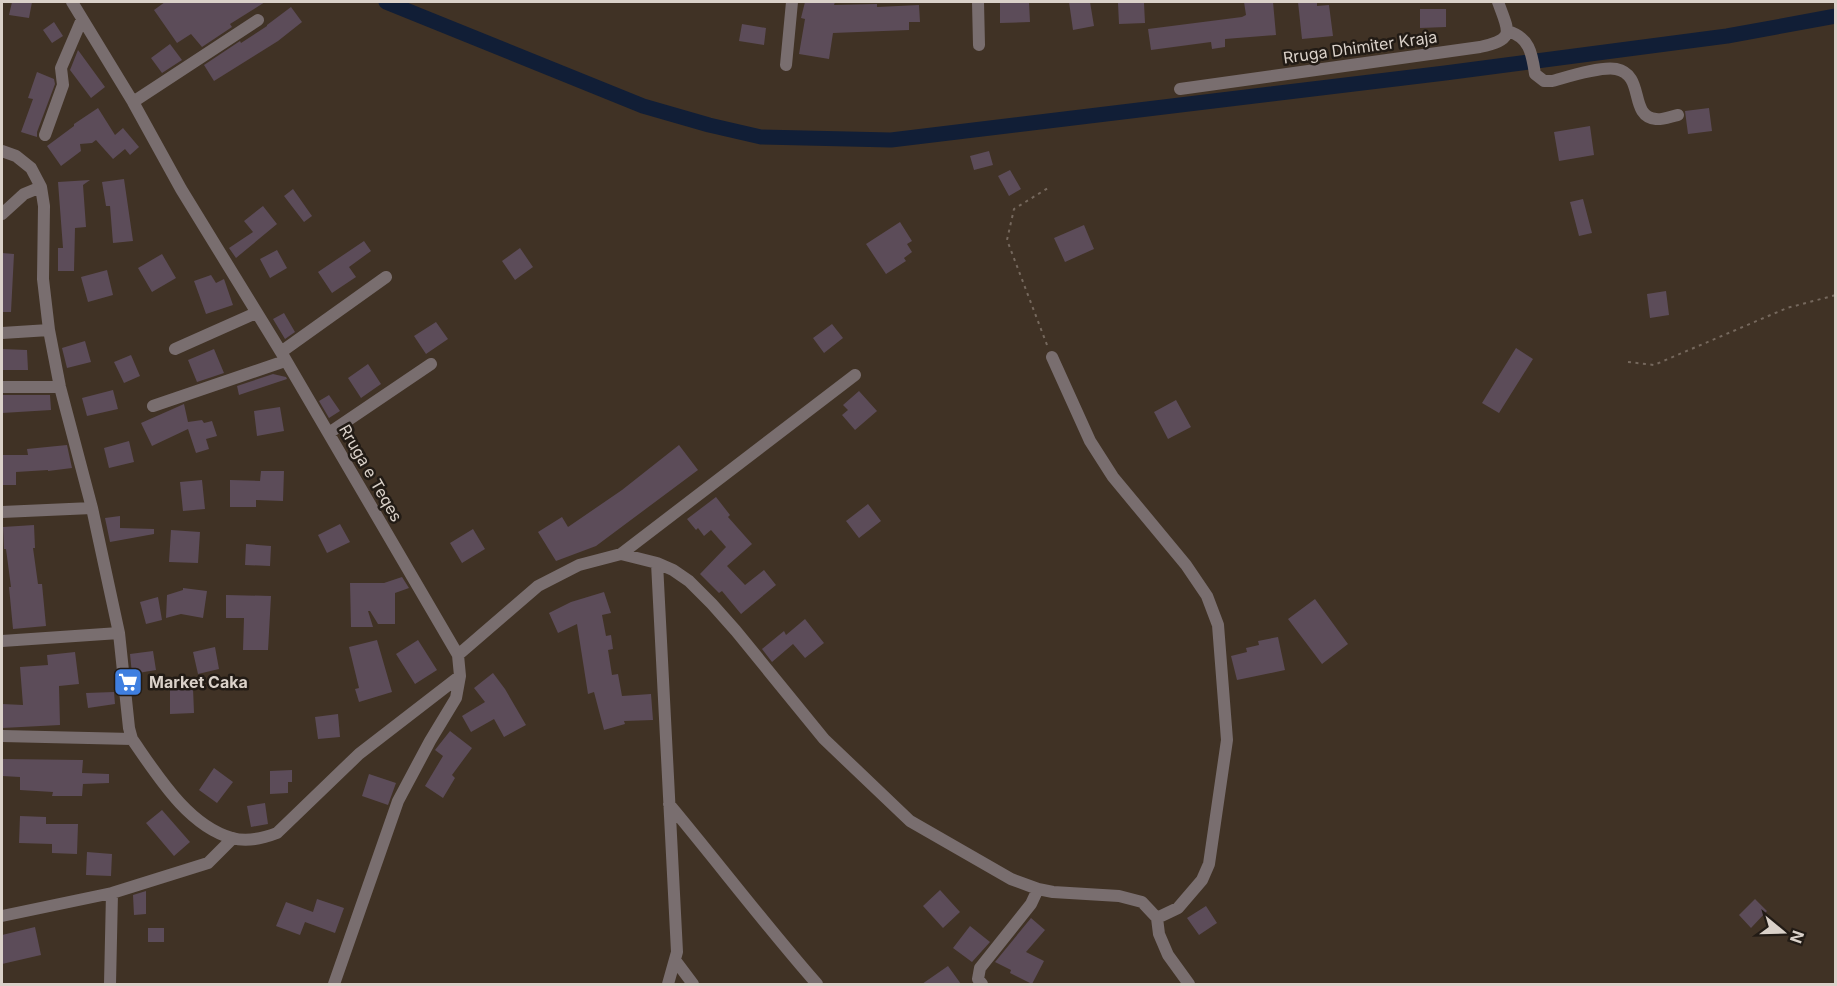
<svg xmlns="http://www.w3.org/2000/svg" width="1837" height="986" viewBox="0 0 1837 986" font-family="Inter,sans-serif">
<rect width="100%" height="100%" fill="#403225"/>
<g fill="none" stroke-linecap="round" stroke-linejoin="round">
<!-- canal -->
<path stroke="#111e36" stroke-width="15" d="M386 2 643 106 709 125 761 137 891 140 1445 73 1727 36 1836 16"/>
</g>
<!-- building -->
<path fill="#5c4c59" d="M12 2H32L29 18 9 15Z
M165 2H265L230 24 232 27 202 47 191 34 177 43 154 10Z
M805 2H835L834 5 877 4V7L919 5 920 22H909V30L833 33 829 59 799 54 805 19 801 18Z
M1000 2H1029L1030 22 1000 23Z
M1069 2H1090L1094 26 1073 30Z
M1244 2H1273L1276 35 1225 39V47L1212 49 1211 42 1151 50 1148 29 1242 17 1246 15Z
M1298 2H1317V6L1329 5 1333 36 1302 39Z
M1118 3H1144L1145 23 1119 24Z
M291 7 302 22 278 41 214 81 204 65 240 41 241 43 267 26V25Z
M1420 9H1446V27L1420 28Z
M54 22 63 36 52 43 43 30Z
M742 24 766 28 764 45 739 41Z
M170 44 182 60 162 73 151 58Z
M78 50 105 87 91 98 70 70Z
M37 72 54 79 55 84 37 132V137L21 132 33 99 28 98Z
M98 108 115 135 123 128 139 147 130 155 125 149 113 159 96 140 92 143 80 144 81 151 61 166 47 146 74 126V124Z
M1709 108 1712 131 1688 134 1685 111Z
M1590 126 1594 155 1559 161 1554 132Z
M989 151 993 165 974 170 970 156Z
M1010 170 1021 189 1009 196 998 176Z
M124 179 133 241 113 243 110 206H106L102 182Z
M90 180 83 185 86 227 75 228 74 271H58V248H63L58 182Z
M293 189 312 216 304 222 284 196Z
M1583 199 1592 233 1579 236 1570 202Z
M263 206 277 224 236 258 229 248 253 232 244 221Z
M900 222 912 241 907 244 912 252 904 258 906 261 886 274 866 244Z
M1084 225 1094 249 1065 262 1054 238Z
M364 241 371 251 349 267 356 277 332 293 318 272Z
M520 248 533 267 515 280 502 261Z
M277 250 287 268 270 278 260 259Z
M2 253 14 254 11 312H2Z
M162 254 176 278 152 292 138 268Z
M107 270 113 295 88 302 81 277Z
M211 275 216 283 224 279 233 305 206 314 194 281Z
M1666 291 1669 315 1650 318 1647 294Z
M284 313 295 332 285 339 273 319Z
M436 322 448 339 426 354 414 336Z
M832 324 843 338 824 353 813 338Z
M85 341 91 362 67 368 62 348Z
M1516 348 1533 359 1499 413 1482 403Z
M2 349 27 350 28 370H2Z
M214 349 224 373 197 382 188 360Z
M131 355 140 376 124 383 114 362Z
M368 364 381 384 361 398 348 378Z
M273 374 286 377 287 379 239 395 237 386Z
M113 390 118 409 87 416 82 398Z
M859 391 877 411 855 430 842 415 848 410 843 405Z
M2 395H50L51 410 2 413Z
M329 395 340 411 329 418 319 401Z
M1176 400 1191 427 1168 439 1154 412Z
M184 404 188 422 202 420 204 423 212 421 217 436 206 439 209 449 196 453 188 429 152 446 141 423Z
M280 407 284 431 257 436 254 411Z
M129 441 134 462 109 468 104 448Z
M67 445 72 468 48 471V470L16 472V485H2V455H28L27 449Z
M679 445 698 470 596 546 556 561 538 532 562 517 568 527 622 490Z
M261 471H284L283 501 256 500V507H230V480L260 481Z
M202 480 205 509 183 511 180 482Z
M716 497 730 515 728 517 752 544 727 566 745 585 764 570 776 585 741 614 722 591 719 593 700 574 726 547 711 530 704 536 698 528 696 530 687 519Z
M868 504 881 521 859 538 846 521Z
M120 516V528L154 529V534L110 542 105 518Z
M340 524 350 542 327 553 318 535Z
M34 525 35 548H33L38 584H42L46 626 13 629 9 587H11L6 549H4L3 527Z
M473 529 485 549 462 563 450 543Z
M171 530 200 532 198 563 169 562Z
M246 544 271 546 270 566 245 565Z
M402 577 409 588 395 593V624H378L370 611H368L373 627H351L350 583H384Z
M183 588 207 591 203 618 181 614 166 618 167 595 183 590Z
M604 592 611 613 602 615 606 636 611 635 613 649 608 650 612 675 618 674 622 696 651 694 653 720 624 721 625 724 604 730 594 692 588 694 577 624 558 633 549 613 571 602Z
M226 595 271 596 268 650H243L244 618H226Z
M158 597 162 620 146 624 140 602Z
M1315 599 1348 644 1322 664 1288 619Z
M805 619 824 643 805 658 793 644 772 662 762 649 784 631 786 635Z
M1278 637 1285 670 1237 680 1231 656 1247 652 1246 648 1259 645 1258 641Z
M377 640 392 692 359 702 355 689 359 688 349 647Z
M418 640 437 670 415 684 396 654Z
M215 647 219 669 198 674 193 652Z
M153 651 156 670 132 674 130 654Z
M75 652 79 684 59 686 60 725 2 728V704L23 705 20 667 48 665 47 655Z
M493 673 505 689 526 725 504 737 494 719 471 732 462 716 485 702 474 688Z
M193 688 194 713 170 714V689Z
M114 692 115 704 88 708 86 693Z
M338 714 340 737 318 739 315 717Z
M450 731 472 748 452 775 455 778 443 798 425 786 443 756 435 750Z
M2 759 83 760 82 773 109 774V783L83 784 82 796H52L53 792 20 790V777L2 776Z
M214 768 233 782 217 803 199 790Z
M292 770V782H288V793L270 794V771Z
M369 774 396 783 388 805 362 796Z
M265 803 268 824 251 827 247 806Z
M162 810 190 842 174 856 146 823Z
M20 816 46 817V824H78L77 854 52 853V844L19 843Z
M87 852 112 854 111 876 86 875Z
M940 890 960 912 943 928 923 906Z
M146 891V914L134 915 133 895Z
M317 899 344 908 335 933 305 922 300 935 276 926 286 902 313 912Z
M1755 899 1767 911 1751 928 1739 915Z
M1206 906 1217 923 1199 935 1187 918Z
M1031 918 1045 930 1026 952 1044 961 1032 984 1010 973 1011 970 995 962Z
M970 926 990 942 972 962 953 948Z
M35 927 41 955 2 964V935Z
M148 928H164V942H148Z
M948 966 961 984H922Z"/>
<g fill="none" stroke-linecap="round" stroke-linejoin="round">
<!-- path -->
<path stroke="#75685d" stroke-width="2" stroke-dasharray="3 4.5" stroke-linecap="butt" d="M1047 345 1007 240 1014 209 1048 188
M1628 362 1654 365 1787 308 1836 295"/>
<!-- street -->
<path stroke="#796e6f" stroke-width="12" d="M72 2 133 102 181 189 281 352 458 655 460 676 456 698 430 741 398 801 334 984
M978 2 979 45
M1507 31C1530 37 1532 54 1535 74L1544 81H1552C1567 77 1601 66 1616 69 1646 75 1628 116 1656 119 1662 120 1672 116 1678 115
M786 65 792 2
M1180 89 1480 47C1516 39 1509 32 1498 2
M133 102 258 20
M45 135 63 85 61 68 82 19
M2 151 16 156 31 168 41 187 44 206 43 279 49 330 60 387 92 508 119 633 129 728 132 739C157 775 188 826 232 838 246 842 264 838 277 833L359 754 460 676
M2 214 24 194 41 187
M2 333 49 330
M175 349 256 313
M281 352 386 277
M1052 357 1090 441 1113 477 1186 565 1207 596 1218 625 1227 740 1209 864 1202 880 1178 908 1157 918
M2 387H60
M153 406 285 361
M329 433 431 364
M2 512 92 508
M621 554 855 375
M657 563 677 952 668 984
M2 641 119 633
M458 655 538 586 579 565 621 554 657 563 673 570 689 581 712 604 736 631 824 739 910 821 1011 879 1038 889 1053 892 1119 896 1142 902 1157 918 1159 934 1168 955 1189 984
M2 736 132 739
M669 804C719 864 766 926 817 984
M2 916 112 893 208 863 233 838
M675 960 693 984
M110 984 112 893
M982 984 978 979 980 968 1031 904 1038 889"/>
</g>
<!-- icons -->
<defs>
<g id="supermarket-square" transform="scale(1.5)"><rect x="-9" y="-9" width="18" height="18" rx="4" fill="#3f7fe0" stroke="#221b15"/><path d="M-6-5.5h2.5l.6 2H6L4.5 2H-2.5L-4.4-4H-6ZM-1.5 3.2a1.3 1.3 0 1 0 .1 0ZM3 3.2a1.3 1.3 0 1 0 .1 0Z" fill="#fff"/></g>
</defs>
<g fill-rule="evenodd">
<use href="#supermarket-square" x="128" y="682"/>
</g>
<g text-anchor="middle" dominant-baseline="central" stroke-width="5" stroke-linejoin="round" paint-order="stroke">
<!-- street labels -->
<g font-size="16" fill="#dad1c9" stroke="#221b15">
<text transform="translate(1360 47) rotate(-8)">Rruga Dhimiter Kraja</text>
<text transform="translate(371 473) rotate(60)">Rruga e Teqes</text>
</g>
<!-- poi labels -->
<g font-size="16" font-weight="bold" fill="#dad1c9" stroke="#221b15" text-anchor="start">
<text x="149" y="682">Market Caka</text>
</g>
</g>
<!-- border -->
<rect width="1837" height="986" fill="none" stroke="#dad1c9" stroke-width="6"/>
<!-- north arrow -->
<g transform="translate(1783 932) rotate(109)" stroke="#221b15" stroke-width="4.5" paint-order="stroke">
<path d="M0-4.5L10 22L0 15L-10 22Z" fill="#dad1c9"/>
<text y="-9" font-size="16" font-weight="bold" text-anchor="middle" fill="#dad1c9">N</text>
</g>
</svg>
